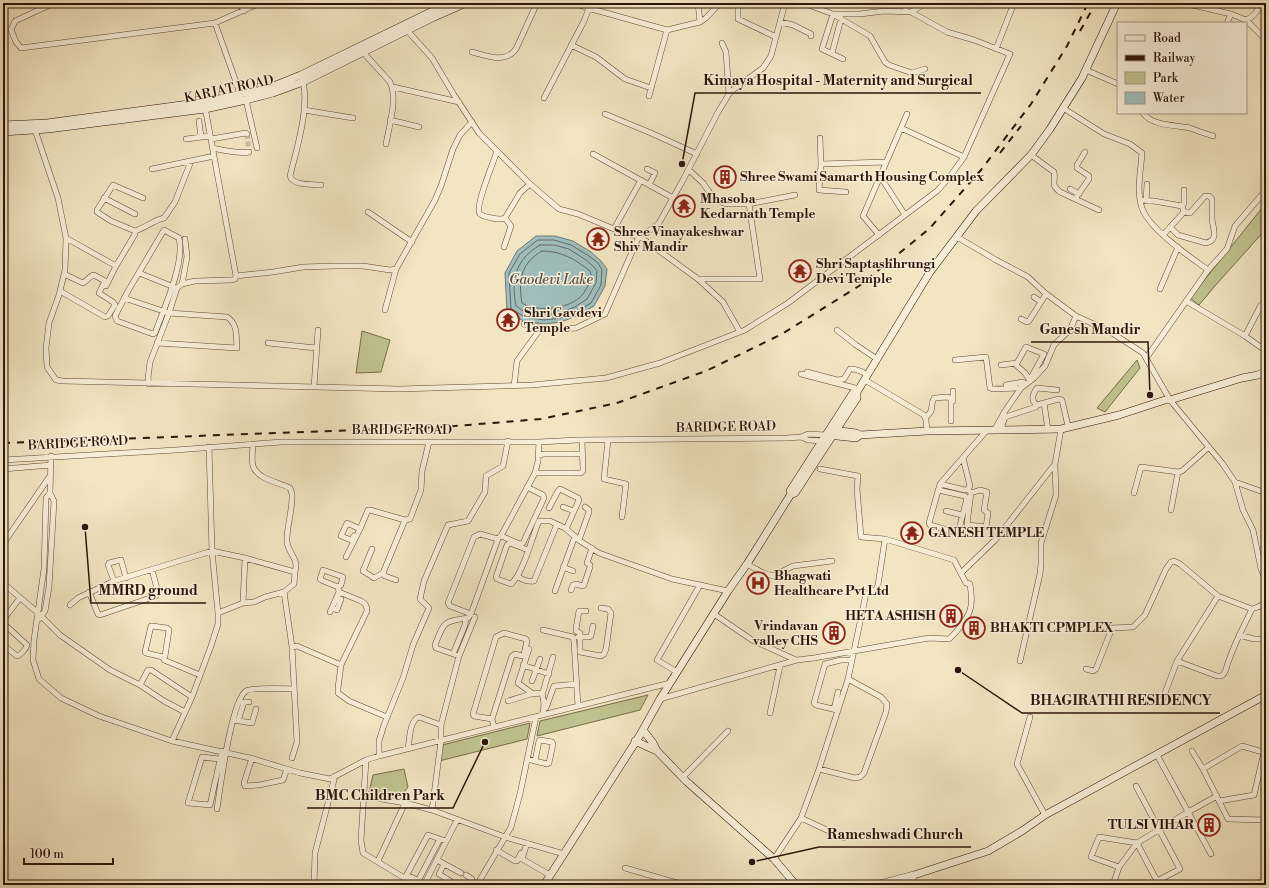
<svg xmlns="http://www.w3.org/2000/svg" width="1269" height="888" viewBox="0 0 1269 888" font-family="'Libre Bodoni',serif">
<rect width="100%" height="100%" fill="#f2e5c2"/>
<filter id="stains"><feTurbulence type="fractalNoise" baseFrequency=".005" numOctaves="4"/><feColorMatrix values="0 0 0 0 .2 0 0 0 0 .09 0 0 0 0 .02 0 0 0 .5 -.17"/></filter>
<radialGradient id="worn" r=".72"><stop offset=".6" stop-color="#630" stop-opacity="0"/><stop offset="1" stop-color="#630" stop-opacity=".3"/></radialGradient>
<!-- green -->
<path fill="#c0c38f" stroke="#776c4c" d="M1266 203V229L1214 287 1199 305 1190 298Z
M362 331 390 340 381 372 356 373Z
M1137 360 1140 368 1105 412 1097 408Z
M648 695 640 710 537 736 540 721Z
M530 723 527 739 439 761 442 745Z
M404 769 408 787 401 797 369 792 373 775Z"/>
<!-- water -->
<path fill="#9ebdbc" stroke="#717974" d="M536 236H555L573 241 591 252 601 261 607 269 605 286 594 306 579 315 561 322 545 324 523 321 507 311 505 273 517 251Z"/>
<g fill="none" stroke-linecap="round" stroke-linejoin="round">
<!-- shore -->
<path stroke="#666862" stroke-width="1" d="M538 240H554L571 245 589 256 598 263 602 270 601 285 591 303 578 311 560 318 544 320 525 317 511 309 509 273 520 254Z
M540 245H554L569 249 586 260 594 267 597 271 596 283 587 299 575 307 559 313 544 315 526 313 516 306C511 279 515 260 540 245Z
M542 251C561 251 575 259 590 271 592 276 591 281 588 286 586 288 585 292 583 294 572 309 537 313 522 303 518 280 521 263 542 251Z"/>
<!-- street-tunnel -->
<path stroke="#cbbb9d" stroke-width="5" stroke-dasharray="5 2.5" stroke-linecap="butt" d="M247 134 249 152"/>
<!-- street casing -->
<g stroke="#5f4837" stroke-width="6">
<path id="street" d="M54 3 15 21 11 30 16 42 21 48 215 23 260 3
M240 3 244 11
M573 3 588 8 667 30
M698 3 700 22
M738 3V19L776 37
M905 3 906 12
M1184 3 1231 14 1246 20C1254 17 1258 11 1261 3
M911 12 921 6 923 3
M1246 20 1266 40
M780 22 793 25 811 34V36
M215 23 241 96
M1227 23 1231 14
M405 28 432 58 454 95 479 133 530 184 559 209 578 214 614 229 632 235 639 236 649 231 659 223 683 180 717 114 729 94 734 89 763 68 771 56 785 3
M722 43 726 52 729 94
M571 45 596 57 625 79 651 88
M996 49 1014 3
M362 51 390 82C398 98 389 127 386 144
M472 52C487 56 505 64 516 49L537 3
M832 53 841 19
M843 59 822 49 833 14 870 36 885 62 889 65 912 73 925 69
M1086 70 1118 84
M302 79C311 104 296 151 290 176 293 186 312 184 321 185
M393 87 459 102
M649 96 667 30 700 22 706 18 720 3
M544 98 584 21 591 3
M246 100 257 148
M205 107 236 276
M1063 108 1104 134 1130 144 1142 153C1141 170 1136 191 1142 208 1148 228 1190 257 1208 270L1147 357
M304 110 353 118
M1143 113C1152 126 1175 125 1190 128 1198 131 1206 134 1213 136
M605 114 651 133 697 154
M390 120 419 127
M199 121 201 137
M34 127 58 198 66 238 65 270 59 295 49 323 46 348 47 367 56 380 63 381 399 389 532 385 606 378 660 363 745 330 788 303 937 191 948 179 964 157 1010 54 974 40 947 32 911 12 884 11 860 14H833L803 3
M901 128 964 157
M820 138 821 164 886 162
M186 139 210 136
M211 139 246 133 247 134
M213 148C221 150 242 154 249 152
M497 151C494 161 474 208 480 214 483 217 489 217 492 218 497 219 501 220 505 218L520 193 530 184
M593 154 673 198
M1031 155 1054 172C1056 182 1050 184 1060 192L1099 210
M821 164 819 190 846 192
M152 169 214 156
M647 169 655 173 649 185
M689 170 703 183 714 199 726 204H749L795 195
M880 176 905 215
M1070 189 1079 194
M104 198 135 214
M143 198 113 185 97 210V212L111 221 135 231C145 228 154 220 164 218L175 202 191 161
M1075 199 1089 179V176L1077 168V165L1085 152
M1141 200 1154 201 1182 206 1184 212
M1146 201 1147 184
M1182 206 1184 203V190
M368 212 412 242
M614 229 641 180
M164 230 179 238C185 263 164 308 155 333L153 334 117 321 115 316 128 291Z
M879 235 863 216 907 114
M1163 235 1184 212 1190 213 1205 196H1209L1212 199C1212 206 1212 212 1212 219 1213 228 1219 240 1206 243L1178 235 1170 227
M957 237 996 260 1028 277 1045 293 1076 316 1109 331 1143 353 1170 400 1222 463 1235 482 1243 510 1253 530 1261 569 1266 580
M66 238 116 266 106 286
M504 247 511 226 505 218
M116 266 135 234
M1208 270 1227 249 1235 226 1266 190
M139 273 174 287
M698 279H760L749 204
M182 284 187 257 185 239
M1160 289 1178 247
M60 291 105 317 108 316 115 305 113 302 99 293 105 281 94 275C89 276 87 281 83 283L64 274
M1034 297 1041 302
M124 298 169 313 227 317C238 324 236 336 237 348L157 343
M1186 301 1245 336 1266 351
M385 310 396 269 435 200 441 186 453 149 460 135 472 122
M1021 319 1027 322 1029 321 1046 294
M524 324 552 330 576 328 605 314 639 236 698 279 723 302 740 332
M837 330 856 345 877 359
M1245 336 1261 305 1266 302
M268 343 316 348
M955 360 986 357 990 388 993 389 1021 388 1023 382 1006 385
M1015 364 1025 373 1029 379
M1001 365 1017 363 1026 347 1044 354 1032 376
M807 372 837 380 844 379 850 369C857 368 862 372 868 375
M801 374 859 389
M865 380 924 415 926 420 927 431
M149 384 148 378 150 362 169 313 177 288 182 284 195 281 232 280 235 279 236 276 273 272 303 267 335 266H363L390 270 396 269
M514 386 517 361 541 328
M314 387 318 330
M953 391V401
M1044 403 1059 399 1062 400 1068 426
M925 418C936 408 929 408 934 398L948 397 951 399V421
M995 429 1005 411 1021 388 1034 378 1045 366 1054 345 1059 340 1070 330 1076 316
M1001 429 1005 417 1036 407 1037 405
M1048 430 1044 403 1037 405C1030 400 1033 394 1037 388L1057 390
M801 437 808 440 824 441
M608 440 604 479 626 484 622 517
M253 444C253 450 251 460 253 466 258 480 279 482 290 488L292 494C293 509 286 529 287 542 289 555 299 558 295 572
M538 455 544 454H582
M963 458 970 486 968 489 965 490 940 484 987 430
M3 460 176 450 282 442H539L578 440 787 438 801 437 808 434 826 435
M3 469 51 465
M535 473H581L583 471 582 440
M1235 482 1266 493
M968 489 971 493 967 524 968 525 986 527 988 513 984 510 987 492 980 490 971 493
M938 490 965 496 967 498 958 533 930 525 929 523 940 484
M50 493 46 498 44 569 34 640 33 660 39 679 61 698 99 716 172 741 250 758 300 773 330 779 366 760 379 756 670 683
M1134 493 1141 467 1178 472 1182 471 1209 447
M563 507 574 511
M549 508 558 491 560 489 578 498 579 500 566 529
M1171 510 1178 472
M946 511 962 515
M354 536 351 540 341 536 347 523 360 529
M501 536 520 544 523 543 544 498 543 495 527 487
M579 540 589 512V510L585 507
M3 544 50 476
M372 549 363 571 374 578 383 573
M528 550 510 543 507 545 496 577 497 579 511 584C523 574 532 537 539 521H550L565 528 580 541 599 553 672 579 728 591
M346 557 360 529 368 510H370L405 520
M747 564 763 573 773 576 793 566 832 561
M563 567 573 571
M961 573 996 539 1055 464
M518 576C521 580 529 582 534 581L557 524
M396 580 385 576 383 573 405 520 410 519 421 490 422 471 429 442
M114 581 108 565 109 563 121 560 126 578
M3 583 38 613 60 635 110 670 140 685 164 701 185 712
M338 587 341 585 343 577 323 570 320 579 321 580 338 587 339 592
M571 590 573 585 576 584 583 586 584 585 590 567V565L587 563 592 548
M555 591 575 536
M89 592 98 614 100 615 156 596 158 592 152 570
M284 592 292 647 297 742 292 758
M70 605 78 598 114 581 212 551 245 558 295 572 294 584 284 592 265 597 254 602 243 603
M332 608 337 610 341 599
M586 611H579L576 629V631L580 633V652L601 656 604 654 606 649 611 613 608 609 601 608
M218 613 243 603 245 558
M471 614 450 606 448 603 474 537 480 534 498 539
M714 614 752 640 796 660
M39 619 45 611 49 587 54 501 50 493 51 456
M3 620 20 598
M3 623 27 645C26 649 21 655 17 656L3 645
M543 630 573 637 574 642 578 706
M1239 635 1254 639H1266
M578 637H589L591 636 593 626
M292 647 297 646 341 665 367 611C367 606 366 604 361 601L339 592 330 612
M529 649 518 683 533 694
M453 654 465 625 466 618
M459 656 436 648 435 645C444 623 442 621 468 618L471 614 498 539 502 534 535 473 538 461 539 442
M163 657 165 656 169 630 167 628 152 626H151L145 652 146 653 163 657 164 660 200 675
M1020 661 1040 574 1041 564V543L1056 495 1055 464 1061 429
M1177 661 1217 676H1221C1227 673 1226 666 1229 660 1235 642 1244 626 1252 609
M341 665 338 688V693L349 701 387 717
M523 665 549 674
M1086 669 1093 671 1096 669 1112 628 1133 627 1145 615 1166 569 1171 562 1174 561 1180 564 1218 596 1252 609 1258 607 1266 603
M677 672 657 660 700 585
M532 681 540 659
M140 685 148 670H151L192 697
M542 693 543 692 553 657
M660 699 797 660 814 658 929 638 949 639C956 633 968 618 970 610 973 601 971 592 970 584L966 583 954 560 885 539 861 537 857 489 858 476 820 469
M508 701 531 694 542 693C544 701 545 707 542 715
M1162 701 1177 661 1218 596
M546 708 554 686 577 684
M834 709 838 692
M837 710 816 705 814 703 825 664 841 660H852
M770 713 780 666
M1030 717 1017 764 1045 815
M492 719 474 716 473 714 496 637 504 633 526 639 527 641 524 654 522 656 515 654 512 656 492 719 494 727
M233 720 252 723 256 709
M238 721 244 702H249
M172 741 192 697 211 646 218 624V613L212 551 209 447
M408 748C410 739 409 721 419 717L441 725
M1192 751 1203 769 1228 819 1266 820
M1157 755 1211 854
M379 756V741L384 725 403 678 413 645 429 608 420 599 424 581 448 525 468 521 485 492 486 476 503 466 508 441
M252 758 244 783 245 786 259 785 283 780 287 769
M219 759 202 757 188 803 210 805 222 751
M527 759 547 764 549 763 553 744 552 742 540 740 539 741 535 761
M366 760 361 840 363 853 416 885
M819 769 855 778 860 777 864 773 886 712 887 704 881 697 848 679
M1203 769 1242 746 1266 753
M683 777 728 731
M1136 786 1180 869 1157 881
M364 796 405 803 432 810 505 837 564 854
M1219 801 1254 795 1264 752
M217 809C220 789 231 701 246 691 251 687 286 689 294 689
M432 810 441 741V725L459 656 475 617
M801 818 844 838
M527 843 522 859 550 875
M1137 843 1157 881 1156 885
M496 850 515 861H517L521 853
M774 859 801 818 819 769 848 679 866 594 876 589 878 585 885 539
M437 860 461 873
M378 861 405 803
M444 864 439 874 455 884
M1119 867 1137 843 1188 812 1217 796
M625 868 684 885
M466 875 472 879 470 885
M411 877 417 880 419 879 440 839
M405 878 428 835 446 841
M315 883 322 885
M314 885 315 853 335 776
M424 885 457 820
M477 885 511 827 520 794 536 717
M912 885 914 875
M1113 885 1119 867 1091 857 1099 837 1137 843"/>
</g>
<!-- secondary casing -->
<g stroke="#2e1409" stroke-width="8">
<path id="secondary" d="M3 125 47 123 204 102 271 87 301 75 449 3
M3 132 48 129 205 109 246 100 273 93 303 82 434 17 466 3
M833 430 856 433 860 435
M828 435 856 438 860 435 927 431 1061 429 1119 415 1165 400H1170L1242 378 1258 375 1266 371
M791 494 795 493 857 398V392L930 272 976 211 1031 155 1050 129 1082 78 1117 3
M643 730 653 743 657 751 686 781 774 859 796 885
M635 741 657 751
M544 885 640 735 660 699 728 591 747 564 791 494 790 491 853 393 857 392
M876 885 914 875 988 851 1022 831 1045 815 1266 695"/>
</g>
<!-- street -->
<use href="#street" stroke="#f7eed7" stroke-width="5"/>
<!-- secondary -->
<use href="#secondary" stroke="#f7eed7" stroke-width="7"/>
<!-- rail -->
<path stroke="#2e1409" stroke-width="2" stroke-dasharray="7 7" stroke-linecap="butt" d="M1080 31 1096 3
M1000 153 1021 126
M3 443 443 427 541 419 617 403 706 371 782 334 859 286 929 229 981 170 1031 104 1067 46 1088 3"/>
</g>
<!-- icons -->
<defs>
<g id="building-ring" transform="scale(1.15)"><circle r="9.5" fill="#f7eed7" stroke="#8f2418" stroke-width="1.5"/><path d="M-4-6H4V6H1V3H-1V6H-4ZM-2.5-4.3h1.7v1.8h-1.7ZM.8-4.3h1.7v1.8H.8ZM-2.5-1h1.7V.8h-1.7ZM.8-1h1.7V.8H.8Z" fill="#8f2418"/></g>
<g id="temple-ring" transform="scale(1.15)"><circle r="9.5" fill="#f7eed7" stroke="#8f2418" stroke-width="1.5"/><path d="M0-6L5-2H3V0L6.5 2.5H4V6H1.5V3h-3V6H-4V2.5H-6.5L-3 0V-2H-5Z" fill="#8f2418"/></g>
<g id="hospital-ring" transform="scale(1.15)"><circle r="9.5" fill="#f7eed7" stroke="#8f2418" stroke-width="1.5"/><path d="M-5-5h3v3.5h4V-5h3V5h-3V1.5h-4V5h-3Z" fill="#8f2418"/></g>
</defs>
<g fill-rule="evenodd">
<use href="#building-ring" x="725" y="177"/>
<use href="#temple-ring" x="684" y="206"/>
<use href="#temple-ring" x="598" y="239"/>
<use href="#temple-ring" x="800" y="271"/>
<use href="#temple-ring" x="508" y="320"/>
<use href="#temple-ring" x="912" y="533"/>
<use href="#hospital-ring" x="758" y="583"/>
<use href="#building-ring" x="951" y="616"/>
<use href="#building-ring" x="974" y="628"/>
<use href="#building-ring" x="834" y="633"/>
<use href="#building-ring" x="1209" y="825"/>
</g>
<g text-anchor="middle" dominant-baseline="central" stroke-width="3" stroke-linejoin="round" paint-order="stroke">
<!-- street labels -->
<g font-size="13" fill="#2e1409" stroke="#f7eed7">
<text transform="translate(229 89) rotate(-12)">KARJAT ROAD</text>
<text transform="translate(726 427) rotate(-1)">BARIDGE ROAD</text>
<text x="402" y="430">BARIDGE ROAD</text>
<text transform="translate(78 443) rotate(-3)">BARIDGE ROAD</text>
</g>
<!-- poi labels -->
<g font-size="13" font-weight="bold" fill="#2e1409" stroke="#f7eed7" text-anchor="start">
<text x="740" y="177">Shree Swami Samarth Housing Complex</text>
<text x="700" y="199">Mhasoba<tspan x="700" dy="15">Kedarnath Temple</tspan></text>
<text x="614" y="232">Shree Vinayakeshwar<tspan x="614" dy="15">Shiv Mandir</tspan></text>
<text x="816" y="264">Shri Saptashhrungi<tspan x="816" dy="15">Devi Temple</tspan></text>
<text x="524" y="313">Shri Gavdevi<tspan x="524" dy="15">Temple</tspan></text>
<text x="928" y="533">GANESH TEMPLE</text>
<text x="774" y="576">Bhagwati<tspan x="774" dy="15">Healthcare Pvt Ltd</tspan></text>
<text x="936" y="616" text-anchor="end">HETA ASHISH</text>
<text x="818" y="626" text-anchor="end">Vrindavan<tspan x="818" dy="15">valley CHS</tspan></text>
<text x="990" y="628">BHAKTI CPMPLEX</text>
<text x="1194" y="825" text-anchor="end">TULSI VIHAR</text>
</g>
<!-- water labels -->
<g font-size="14" font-style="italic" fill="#554f48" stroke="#f7eed7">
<text x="551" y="280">Gaodevi Lake</text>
</g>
</g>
<!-- callouts -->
<path fill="none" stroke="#2e1409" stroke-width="1.5" d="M682 164L695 93H981M1150 395L1148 342H1031M85 527L91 603H206M958 670L1022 713H1220M485 742L453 808H307M752 862L819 847H971"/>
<g fill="#2e1409" stroke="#f7eed7" stroke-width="1.5">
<circle cx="682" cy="164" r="4"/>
<circle cx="1150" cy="395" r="4"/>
<circle cx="85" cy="527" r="4"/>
<circle cx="958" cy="670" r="4"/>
<circle cx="485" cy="742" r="4"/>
<circle cx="752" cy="862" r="4"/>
</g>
<g font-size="14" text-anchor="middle" font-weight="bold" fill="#2e1409" stroke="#f7eed7" stroke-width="3" stroke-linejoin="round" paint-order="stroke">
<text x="838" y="85">Kimaya Hospital - Maternity and Surgical</text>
<text x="1090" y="334">Ganesh Mandir</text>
<text x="148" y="595">MMRD ground</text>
<text x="1121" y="705">BHAGIRATHI RESIDENCY</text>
<text x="380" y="800">BMC Children Park</text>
<text x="895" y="839">Rameshwadi Church</text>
</g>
<!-- margin -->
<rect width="1269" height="888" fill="none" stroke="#f2e5c2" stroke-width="16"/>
<rect x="4" y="4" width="1261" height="880" fill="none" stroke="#2e1409" stroke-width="2"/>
<rect x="8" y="8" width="1253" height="872" fill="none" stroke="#2e1409"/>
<!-- legend -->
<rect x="1117" y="22" width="130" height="92" fill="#f7eed7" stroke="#a79785"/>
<rect x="1125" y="35" width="20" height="6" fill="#f7eed7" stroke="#a79785"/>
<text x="1153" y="42" font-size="12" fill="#2e1409">Road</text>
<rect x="1125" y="55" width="20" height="6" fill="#2e1409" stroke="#a79785"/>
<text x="1153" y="62" font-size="12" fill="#2e1409">Railway</text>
<rect x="1125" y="72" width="20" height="12" fill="#c0c38f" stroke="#a79785"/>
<text x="1153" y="82" font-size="12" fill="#2e1409">Park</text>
<rect x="1125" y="92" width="20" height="12" fill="#9ebdbc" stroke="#a79785"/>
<text x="1153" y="102" font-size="12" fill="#2e1409">Water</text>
<!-- scale -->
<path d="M24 858v6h89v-6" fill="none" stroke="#2e1409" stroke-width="2"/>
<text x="30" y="858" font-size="12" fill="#2e1409" stroke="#f7eed7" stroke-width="3" paint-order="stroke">100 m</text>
<rect width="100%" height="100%" filter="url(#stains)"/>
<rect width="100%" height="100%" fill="url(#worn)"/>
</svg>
